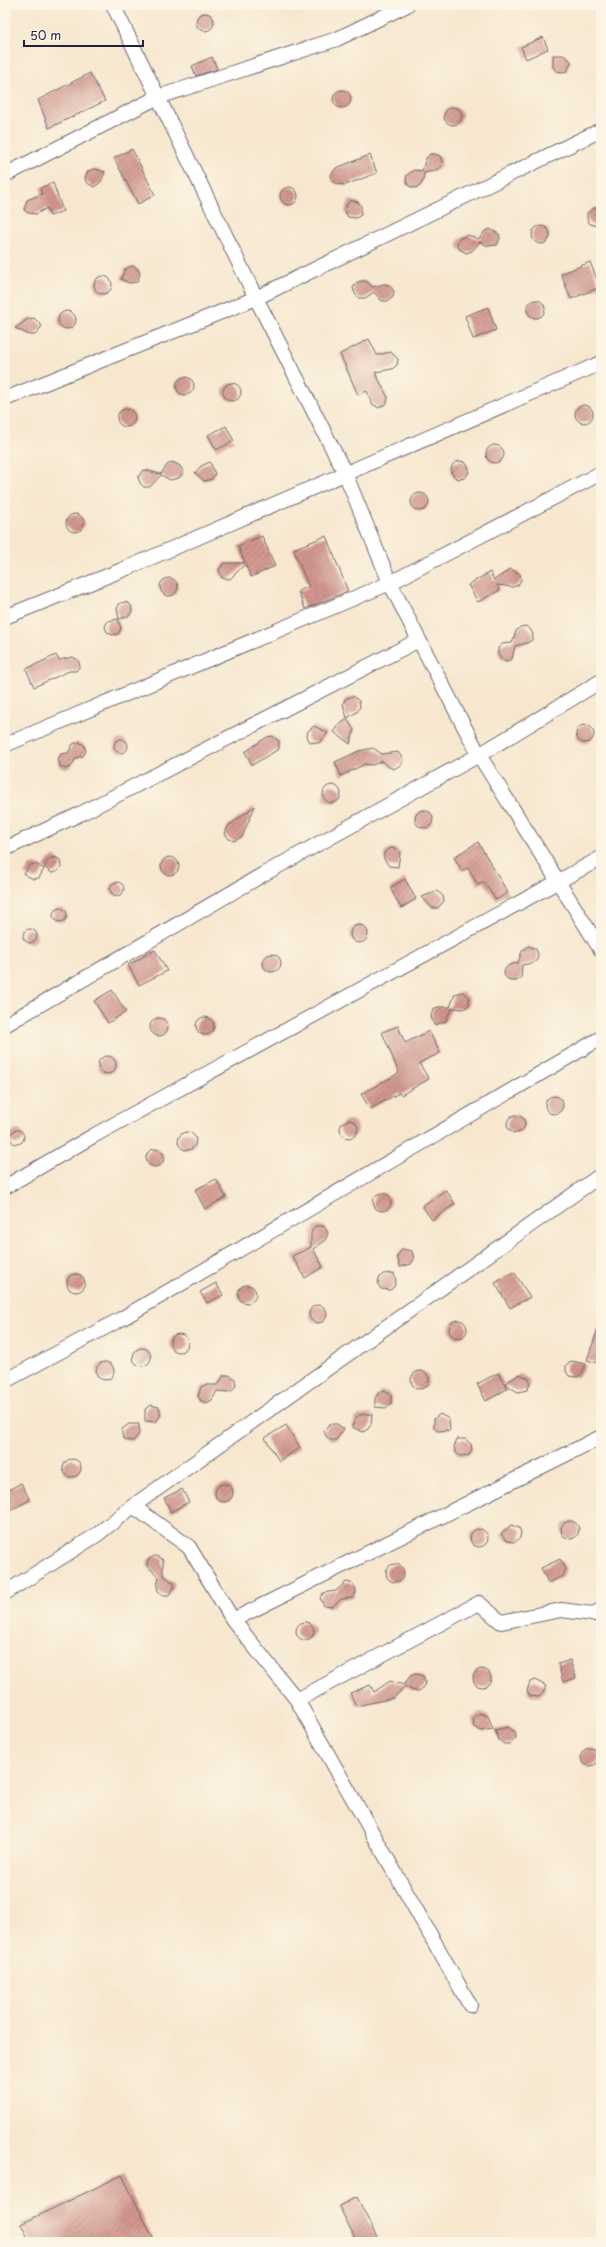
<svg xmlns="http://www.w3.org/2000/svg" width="606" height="2247" viewBox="0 0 606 2247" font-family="'Playpen Sans',sans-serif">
<defs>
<pattern id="building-hatch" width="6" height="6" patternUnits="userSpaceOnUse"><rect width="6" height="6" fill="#d2968e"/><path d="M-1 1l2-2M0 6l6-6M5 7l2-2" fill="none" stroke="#aa7a75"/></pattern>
</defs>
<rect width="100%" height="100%" fill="#fcf5e5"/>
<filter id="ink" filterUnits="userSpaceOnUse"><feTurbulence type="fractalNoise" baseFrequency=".025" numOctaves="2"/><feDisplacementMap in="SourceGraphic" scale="8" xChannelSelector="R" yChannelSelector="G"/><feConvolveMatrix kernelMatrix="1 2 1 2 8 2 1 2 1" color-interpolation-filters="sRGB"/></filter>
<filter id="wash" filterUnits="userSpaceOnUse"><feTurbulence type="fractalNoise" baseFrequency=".012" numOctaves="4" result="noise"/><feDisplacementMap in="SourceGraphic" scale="16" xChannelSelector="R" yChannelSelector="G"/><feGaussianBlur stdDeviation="0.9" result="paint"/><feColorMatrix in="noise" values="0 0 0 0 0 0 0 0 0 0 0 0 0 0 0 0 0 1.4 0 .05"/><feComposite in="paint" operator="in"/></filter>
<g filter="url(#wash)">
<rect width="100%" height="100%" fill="#f7e7cf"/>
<g id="blocks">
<!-- building -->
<path fill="url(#building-hatch)" d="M196 22a9 9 0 1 1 18 0a9 9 0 1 1-18 0Z
M543 37 548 49 526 59 521 47Z
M553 55H563L568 58 571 62 567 71 562 72 556 71 553 66Z
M212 57 217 69 196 76 192 66Z
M90 73 105 101 49 128 38 100Z
M333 99a9 9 0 1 1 18 0a9 9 0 1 1-18 0Z
M444 116a9 9 0 1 1 18 0a9 9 0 1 1-18 0Z
M132 149 155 195 138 204 114 158Z
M430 154H435L440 156 442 161 441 167 436 170 424 173 423 181 420 186 415 188 409 186 406 181 407 175 414 170 422 171 426 158Z
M370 155 377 173 345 185 337 184 332 181 331 175 336 168Z
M95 169 105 172 101 182 94 187 86 182 85 177 88 171Z
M53 183 63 211 50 216 47 208 36 214 28 213 24 210 27 200 42 194 40 188Z
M280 196a9 9 0 1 1 18 0a9 9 0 1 1-18 0Z
M350 200 358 202 361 206V215L356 218 348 217 345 212 346 206Z
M594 208H601V227L590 224 587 219V213Z
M532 235a9 9 0 1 1 18 0a9 9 0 1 1-18 0Z
M490 229 499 234 500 239 497 245 488 246 480 242 472 251 466 253 459 249 457 243 460 238 468 235 479 239 485 231Z
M590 262 600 287 571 299 561 274Z
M133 266 138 269 140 274 137 282 129 283 121 279 125 269Z
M94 285a9 9 0 1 1 18 0a9 9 0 1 1-18 0Z
M361 281H366L373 287 384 284 389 285 394 291 393 297 388 301H382L374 292 365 298H359L355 294 353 288 356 283Z
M527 309a9 9 0 1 1 18 0a9 9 0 1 1-18 0Z
M488 307 496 330 473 339 465 316Z
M58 320a9 9 0 1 1 18 0a9 9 0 1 1-18 0Z
M34 318 42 326 35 335H29L15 328 28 319Z
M369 339 377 355 391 352 398 359 397 365 392 369 375 372 388 398 387 403 379 408 372 404 367 391 358 395 340 354Z
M176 386a9 9 0 1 1 18 0a9 9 0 1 1-18 0Z
M223 392a9 9 0 1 1 18 0a9 9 0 1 1-18 0Z
M575 414a9 9 0 1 1 18 0a9 9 0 1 1-18 0Z
M117 418a9 9 0 1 1 18 0a9 9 0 1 1-18 0Z
M226 426 234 441 216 450 208 435Z
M486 454a9 9 0 1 1 18 0a9 9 0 1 1-18 0Z
M451 470a9 9 0 1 1 18 0a9 9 0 1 1-18 0Z
M172 462 179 465 184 472 179 478 170 480 161 475 150 487H144L140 483 138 477 143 470 161 474 167 465Z
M210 462 215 474 212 479 204 481 195 473 201 466Z
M411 502a9 9 0 1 1 18 0a9 9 0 1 1-18 0Z
M66 523a9 9 0 1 1 18 0a9 9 0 1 1-18 0Z
M262 536 275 566 251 577 245 564 230 579 222 578 219 570 224 563H245L238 546Z
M326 536 348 591 305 609 298 591 309 587 293 549Z
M511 569 520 574 521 580 518 585 513 587 497 585 500 590 478 602 468 585 490 572 494 580Z
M160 587a9 9 0 1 1 18 0a9 9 0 1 1-18 0Z
M126 602 131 605 132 611 129 616 119 619 117 609 120 603Z
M118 619 121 629 118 634 112 635 107 632 105 626 108 621Z
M520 627 526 626 530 629 533 634 532 640 527 643 515 646 512 659 506 661 501 659 498 654V648L502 644 512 643 516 631Z
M56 655 59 660 73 657 78 660 80 666 76 671H69L34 687 26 669Z
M353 696 359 701 360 707 357 712 347 718 343 704 345 699Z
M347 719 354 730 350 744 334 732 339 725Z
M576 734a9 9 0 1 1 18 0a9 9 0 1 1-18 0Z
M314 726 328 733 319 743 310 742 307 737 308 731Z
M272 736 279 741V749L252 765 245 752 267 737Z
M114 746a7 7 0 1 1 14 0a7 7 0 1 1-14 0Z
M79 742 84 745 86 751 83 756 76 758 71 767 65 769 60 766 58 759 61 754 68 753 73 744Z
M373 748 382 754 398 752 403 759 402 764 394 769 389 767 383 761 372 765 365 764 341 776 335 762 359 751Z
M323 794a9 9 0 1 1 18 0a9 9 0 1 1-18 0Z
M255 806 242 837 234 841 229 839 225 834 228 826Z
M415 819a9 9 0 1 1 18 0a9 9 0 1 1-18 0Z
M478 842 508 893 496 900 484 882 478 885 468 868 462 871 454 857Z
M391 848 396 849 400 853 398 867 389 866 384 859V853Z
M55 857 60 860 61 866 58 871 52 873 44 867 49 859Z
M161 866a9 9 0 1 1 18 0a9 9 0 1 1-18 0Z
M36 864 44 869 39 878 33 879 24 874 30 865Z
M405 879 416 899 401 908 390 888Z
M110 889a7 7 0 1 1 14 0a7 7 0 1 1-14 0Z
M437 891 443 896 444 901 438 908H432L422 897Z
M53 915a7 7 0 1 1 14 0a7 7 0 1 1-14 0Z
M350 934a9 9 0 1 1 18 0a9 9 0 1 1-18 0Z
M23 936a7 7 0 1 1 14 0a7 7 0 1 1-14 0Z
M528 946 536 949 538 954 537 960 533 963 522 965 521 978 516 981H510L504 975 505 969 509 965 518 963 522 951Z
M155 950 167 971 139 985 128 965Z
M263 963a9 9 0 1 1 18 0a9 9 0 1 1-18 0Z
M112 990 126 1012 108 1023 94 1001Z
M463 992 469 997V1005L464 1009 452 1008 445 1022 434 1025 431 1017 433 1009 438 1007H450L455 994Z
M196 1026a9 9 0 1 1 18 0a9 9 0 1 1-18 0Z
M150 1027a9 9 0 1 1 18 0a9 9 0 1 1-18 0Z
M398 1026 405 1043 429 1031 440 1053 419 1063 429 1079 401 1095 399 1093 370 1109 361 1094 399 1073 382 1032Z
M98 1065a9 9 0 1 1 18 0a9 9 0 1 1-18 0Z
M545 1105a9 9 0 1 1 18 0a9 9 0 1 1-18 0Z
M507 1124a9 9 0 1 1 18 0a9 9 0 1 1-18 0Z
M340 1129a9 9 0 1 1 18 0a9 9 0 1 1-18 0Z
M10 1137a7 7 0 1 1 14 0a7 7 0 1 1-14 0Z
M178 1141a9 9 0 1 1 18 0a9 9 0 1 1-18 0Z
M146 1158a9 9 0 1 1 18 0a9 9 0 1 1-18 0Z
M216 1179 226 1197 205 1209 195 1190Z
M446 1190 455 1204 432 1220 422 1206Z
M373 1202a9 9 0 1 1 18 0a9 9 0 1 1-18 0Z
M315 1226H324L328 1233 325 1241 313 1249 323 1267 305 1278 292 1256 311 1247V1233Z
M402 1249 412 1251 414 1259 411 1264 400 1267 397 1256Z
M514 1272 530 1297 510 1308 495 1283Z
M394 1273 396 1281 394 1287 390 1290 381 1289 378 1284 379 1278 383 1274Z
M67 1283a9 9 0 1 1 18 0a9 9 0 1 1-18 0Z
M216 1283 223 1295 207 1303 200 1292Z
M238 1294a9 9 0 1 1 18 0a9 9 0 1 1-18 0Z
M309 1314a9 9 0 1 1 18 0a9 9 0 1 1-18 0Z
M449 1329a9 9 0 1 1 18 0a9 9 0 1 1-18 0Z
M599 1326 601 1327V1364L587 1360Z
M170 1343a9 9 0 1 1 18 0a9 9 0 1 1-18 0Z
M133 1357a9 9 0 1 1 18 0a9 9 0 1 1-18 0Z
M571 1361 586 1364 582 1373 577 1377 569 1376 566 1371V1365Z
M96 1371a9 9 0 1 1 18 0a9 9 0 1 1-18 0Z
M411 1380a9 9 0 1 1 18 0a9 9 0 1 1-18 0Z
M498 1373 507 1389 486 1401 477 1384Z
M520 1374 529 1379 530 1385 527 1390 518 1392 504 1384Z
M224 1375H229L235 1379 236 1385 233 1390 228 1392 217 1391 212 1400 207 1403 201 1401 198 1396 201 1387 205 1385H218Z
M380 1391 387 1392 391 1396V1404L386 1408 375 1407V1398Z
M151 1405 159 1407 161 1415 156 1422 145 1421V1409Z
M372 1414 371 1424 368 1429 363 1432 352 1427 355 1419 359 1415Z
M440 1414 449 1419 450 1430 438 1431 434 1428V1419Z
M129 1424H139V1434L133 1441 125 1440 122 1435V1429Z
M329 1424H337L344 1429 336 1440H330L326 1436 324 1431Z
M286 1425 300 1448 279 1461 265 1438Z
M457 1439H465L471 1444 472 1450 469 1455 460 1456 456 1453 454 1447Z
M63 1468a9 9 0 1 1 18 0a9 9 0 1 1-18 0Z
M21 1483 30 1500 5 1513V1492Z
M215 1493a9 9 0 1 1 18 0a9 9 0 1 1-18 0Z
M182 1489 189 1502 171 1512 164 1498Z
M561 1530a9 9 0 1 1 18 0a9 9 0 1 1-18 0Z
M511 1525 519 1528 521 1532 520 1538 515 1542 507 1541 501 1534Z
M470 1538a9 9 0 1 1 18 0a9 9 0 1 1-18 0Z
M154 1556 159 1557 163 1560V1575L174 1583V1588L169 1595H163L158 1591 157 1586 159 1577 147 1566 148 1560Z
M560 1559 566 1569 563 1576 548 1583 541 1568Z
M386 1573a9 9 0 1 1 18 0a9 9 0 1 1-18 0Z
M346 1582 351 1583 355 1587 356 1592 353 1598 341 1599 332 1607 324 1606 320 1598 323 1593 336 1591Z
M296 1631a9 9 0 1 1 18 0a9 9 0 1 1-18 0Z
M570 1660 576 1678 563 1682 558 1664Z
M473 1678a9 9 0 1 1 18 0a9 9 0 1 1-18 0Z
M415 1674 423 1676 425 1681 424 1687 419 1691H413L405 1686 394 1698 356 1706 350 1693 370 1685 374 1692 390 1681 404 1685 410 1676Z
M535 1680 546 1686 543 1693 539 1697 530 1696 527 1691 530 1682Z
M480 1713 488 1716 493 1729 482 1731 474 1727 473 1718Z
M508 1727 515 1732 516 1738 510 1744H504L499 1740 495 1730Z
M581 1757a9 9 0 1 1 18 0a9 9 0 1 1-18 0Z
M122 2175 155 2242H30L21 2224Z
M357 2197 379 2242H357L339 2206Z"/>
</g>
</g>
<g filter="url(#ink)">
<use href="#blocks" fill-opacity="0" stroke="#6d676f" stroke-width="1"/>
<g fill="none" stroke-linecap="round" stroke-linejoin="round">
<!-- minor casing -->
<g stroke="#6d676f" stroke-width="16">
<path id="minor" d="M113 5 256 298 345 473 390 583 419 640 479 755 601 950
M5 175 158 97 337 39 407 5
M5 399 256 298 601 130
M5 617 127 568 601 363
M5 745 390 583 601 473
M5 849 80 814 419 640
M5 1025 262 875 479 755 601 681
M5 1187 93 1136 601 858
M5 1381 121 1319 601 1038
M133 1506 189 1547 233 1620 297 1700 470 2005
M5 1593 98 1534 133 1506 601 1175
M233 1620 601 1437
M297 1700 479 1603 501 1622 561 1610 593 1614 601 1610"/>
</g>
<!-- minor -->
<use href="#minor" stroke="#fff" stroke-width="14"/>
</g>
</g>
<!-- margin -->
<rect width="606" height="2247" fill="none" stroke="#fcf5e5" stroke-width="20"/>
<!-- scale -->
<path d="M24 40v6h119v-6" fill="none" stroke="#22223b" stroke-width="2"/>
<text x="30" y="40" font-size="12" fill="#22223b" stroke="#fcf5e5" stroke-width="3" paint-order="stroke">50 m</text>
</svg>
